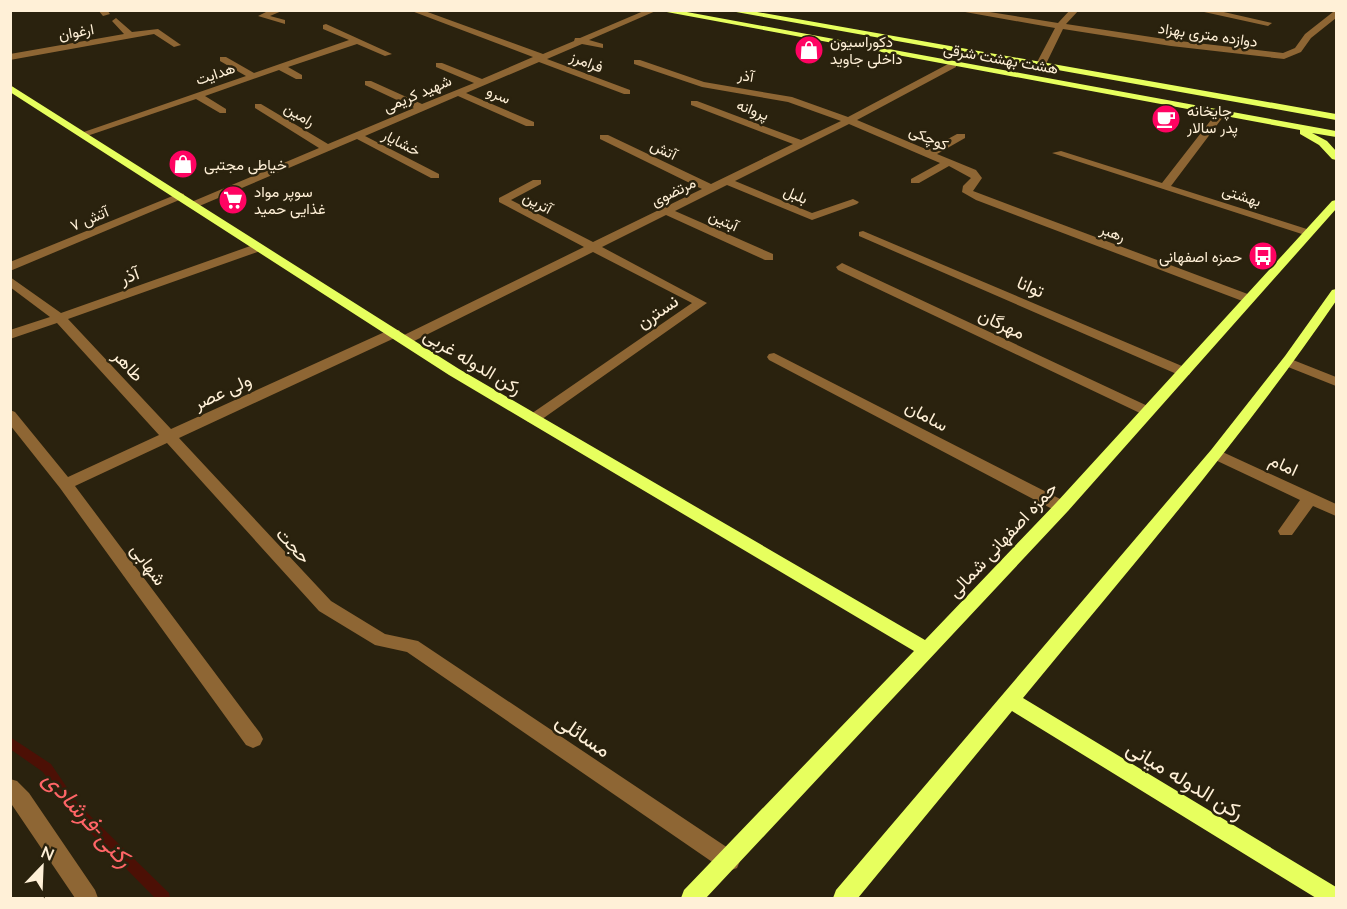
<svg xmlns="http://www.w3.org/2000/svg" width="1347" height="909" viewBox="0 0 1347 909" font-family="Lato,Vazirmatn,sans-serif">
<rect width="100%" height="100%" fill="#2a220e"/>
<g fill="none" stroke-linecap="round" stroke-linejoin="round">
<!-- stream -->
<path fill="#4c1005" fill-rule="evenodd" d="M10 737 51 764 78 804 169 893 170 898H155L70 812 43 772 10 749Z"/>
<!-- minor -->
<path fill="#8e6634" fill-rule="evenodd" d="M98 10H107L110 14 103 16Z
M270 10H284L270 16 285 20V24L258 16Z
M409 10H422L543 54 574 41 575 38H580L646 10H658L589 40 603 44V48L582 44 547 59 630 90V94H624L539 62 466 93 534 122V126H526L458 96 365 136 439 174V178H431L357 139 197 207H189V203L319 148 255 108V104H261L328 144 414 108 365 85V81H371L422 104 474 83 436 67V63H442L482 79 533 57Z
M954 10H977L1058 23 1070 10H1079L1066 24 1171 40 1283 53 1295 48 1305 34 1333 12H1336V18L1311 38 1301 52 1284 59 1171 46 1063 29 1045 66 1040 69 1035 66 1055 28Z
M1195 10H1215L1272 23 1268 26Z
M116 18 132 32 158 29 181 45 174 47 154 34 10 60V54L124 34 112 21Z
M326 24 392 54 385 56 357 44 288 67 302 75V79H296L279 70 205 96 226 109V113H220L196 99 87 136 78 134 246 76 220 61V57H226L254 73 349 40 323 29V25Z
M634 60H640L704 82 792 97 848 117 950 63H956V67L857 120 928 150 957 134H965V138L937 154 976 170 982 178 973 191 1253 296 1255 299 1253 302H1245L976 200 962 192 963 186 971 178 949 166 919 183H911V179L940 163 849 124 735 181 812 213 853 199 859 202 857 204 812 220 727 185 675 211 773 254V260H765L666 215 602 247 707 303 538 422H528L526 419 528 416 692 303 593 252 410 343H400L398 340 400 337 584 247 499 202V198L533 180H541V184L511 200 593 242 702 189 600 139V135H608L711 184 793 144 691 105V101H697L801 140 841 121 788 102 702 87 634 64Z
M1218 111 1226 113 1171 186 1313 231V235H1305L1052 153 1061 151 1162 183Z
M180 193 184 194V198L10 271V262Z
M863 231 1189 369 1191 372 1189 375H1179L859 236V232Z
M259 243 265 247 263 250 68 319 171 429 389 330H399L401 333 399 336 179 438 331 601 385 634 418 641 737 854 740 861 737 868 729 871 721 868 407 652 375 645 319 611 167 443 75 486 260 733 263 739 260 745 253 748 246 745 60 488 10 425V410L15 412 68 477 159 435 57 323 10 339V330L50 317 10 287V277L61 313Z
M842 263 1152 408 1154 411 1147 416 1142 414 838 270 836 267Z
M774 353 1068 503 1070 507 1068 511H1056L769 360 767 357 769 354Z
M1288 358 1336 377V386L1283 365 1281 362Z
M1216 449 1336 504V516L1313 506 1292 535H1280L1278 531 1300 500 1211 458 1209 454Z
M10 779 17 781 29 793 95 890 98 898H75L10 802Z"/>
<!-- major -->
<path fill="#e7ff5e" fill-rule="evenodd" d="M656 10H676L1336 131V137L1312 133 1327 141 1336 151V160L1332 159 1319 145 1300 134V130Z
M725 10H746L1336 114V120Z
M10 85 459 369 925 640 1056 503 1332 201 1336 200V209L1068 511 706 898H681L684 890 914 651 449 375 10 92Z
M1336 289V301C1241 440 1130 568 1023 698L1336 887V898H1316L1012 711 858 898H833L836 890 1211 450 1285 356 1332 290Z"/>
</g>
<!-- icons -->
<defs>
<g id="shop-disc" transform="scale(1.5)"><circle r="9.5" fill="#ff0362" stroke="#2a220e"/><path d="M-5-2.5h2.3a2.7 3.5 0 0 1 5.4 0H5L5.5 6h-11ZM-1.5-2.5h3a1.5 2.3 0 0 0-3 0Z" fill="#fff"/></g>
<g id="cafe-disc" transform="scale(1.5)"><circle r="9.5" fill="#ff0362" stroke="#2a220e"/><path d="M-5.5-4.5H6V0H3Q3 3.5 0 3.5H-2.5Q-5.5 3.5-5.5 0ZM3-3.2v2h1.7v-2ZM-6 4.5H4V6H-6Z" fill="#fff"/></g>
<g id="supermarket-disc" transform="scale(1.5)"><circle r="9.5" fill="#ff0362" stroke="#2a220e"/><path d="M-6-5.5h2.5l.6 2H6L4.5 2H-2.5L-4.4-4H-6ZM-1.5 3.2a1.3 1.3 0 1 0 .1 0ZM3 3.2a1.3 1.3 0 1 0 .1 0Z" fill="#fff"/></g>
<g id="bus-disc" transform="scale(1.5)"><circle r="9.5" fill="#ff0362" stroke="#2a220e"/><path d="M-5-6H5V4H4V6H2V4H-2V6H-4V4H-5ZM-3.5-4V0h7V-4ZM-3.5 1.2v1.5H-2V1.2ZM2 1.2v1.5H3.5V1.2Z" fill="#fff"/></g>
</defs>
<g fill-rule="evenodd">
<use href="#shop-disc" x="809" y="50"/>
<use href="#cafe-disc" x="1166" y="119"/>
<use href="#shop-disc" x="183" y="164"/>
<use href="#supermarket-disc" x="233" y="200"/>
<use href="#bus-disc" x="1263" y="256"/>
</g>
<g text-anchor="middle" dominant-baseline="central" stroke-width="5" stroke-linejoin="round" paint-order="stroke">
<!-- far-street labels -->
<g font-size="15" fill="#fff0d7" stroke="#2a220e">
<text transform="translate(76 31) rotate(-10)">ارغوان</text>
<text transform="translate(1208 34) rotate(8)">دوازده متری بهزاد</text>
<text transform="translate(1001 58) rotate(10)">هشت بهشت شرقی</text>
<text transform="translate(587 61) rotate(21)">فرامرز</text>
<text transform="translate(215 73) rotate(-19)">هدایت</text>
<text transform="translate(746 75) rotate(9)">آذر</text>
<text transform="translate(417 93) rotate(-23)">شهید کریمی</text>
<text transform="translate(499 94) rotate(23)">سرو</text>
<text transform="translate(753 109) rotate(21)">پروانه</text>
<text transform="translate(300 114) rotate(31)">رامین</text>
<text transform="translate(929 137) rotate(23)">کوچکی</text>
<text transform="translate(402 142) rotate(27)">خشایار</text>
<text transform="translate(664 149) rotate(26)">آتش</text>
<text transform="translate(673 191) rotate(-26)">مرتضوی</text>
<text transform="translate(796 194) rotate(23)">بلبل</text>
<text transform="translate(1242 195) rotate(18)">بهشتی</text>
<text transform="translate(538 202) rotate(28)">آترین</text>
<text transform="translate(89 218) rotate(-23)">آتش ۷</text>
<text transform="translate(724 220) rotate(24)">آبتین</text>
<text transform="translate(1113 232) rotate(20)">رهبر</text>
</g>
<!-- far-poi labels -->
<g font-size="15" fill="#fff0d7" stroke="#2a220e" text-anchor="start">
<text x="830" y="41">دکوراسیون<tspan x="830" dy="17">داخلی جاوید</tspan></text>
<text x="1187" y="110">چایخانه<tspan x="1187" dy="17">پدر سالار</tspan></text>
<text x="204" y="164">خیاطی مجتبی</text>
<text x="254" y="191">سوپر مواد<tspan x="254" dy="17">غذایی حمید</tspan></text>
<text x="1242" y="256" text-anchor="end">حمزه اصفهانی</text>
</g>
<!-- street labels -->
<g font-size="18" fill="#fff0d7" stroke="#2a220e">
<text transform="translate(129 275) rotate(-20)">آذر</text>
<text transform="translate(1031 286) rotate(23)">توانا</text>
<text transform="translate(657 311) rotate(-34)">نسترن</text>
<text transform="translate(1002 323) rotate(25)">مهرگان</text>
<text transform="translate(473 361) rotate(31)">رکن الدوله غربی</text>
<text transform="translate(129 365) rotate(47)">طاهر</text>
<text transform="translate(222 391) rotate(-25)">ولی عصر</text>
<text transform="translate(927 415) rotate(28)">سامان</text>
<text transform="translate(1284 464) rotate(25)">امام</text>
<text transform="translate(1002 539) rotate(-47)">حمزه اصفهانی شمالی</text>
<text transform="translate(294 545) rotate(47)">حجت</text>
<text transform="translate(149 564) rotate(54)">شهابی</text>
</g>
<!-- near-street labels -->
<g font-size="21" fill="#fff0d7" stroke="#2a220e">
<text transform="translate(584 734) rotate(34)">مسائلی</text>
<text transform="translate(1186 779) rotate(31)">رکن الدوله میانی</text>
</g>
<!-- near-water labels -->
<g font-size="24" font-style="italic" fill="#ff6567" stroke="#2a220e">
<text transform="translate(89 818) rotate(48)">رکنی-فرشادی</text>
</g>
</g>
<!-- border -->
<rect width="1347" height="909" fill="none" stroke="#fff0d7" stroke-width="24"/>
<!-- north arrow -->
<g transform="translate(42 867) rotate(23)" stroke="#2a220e" stroke-width="4.5" paint-order="stroke">
<path d="M0-4.5L10 22L0 15L-10 22Z" fill="#fff0d7"/>
<text y="-9" font-size="16" font-weight="bold" text-anchor="middle" fill="#fff0d7">N</text>
</g>
</svg>
